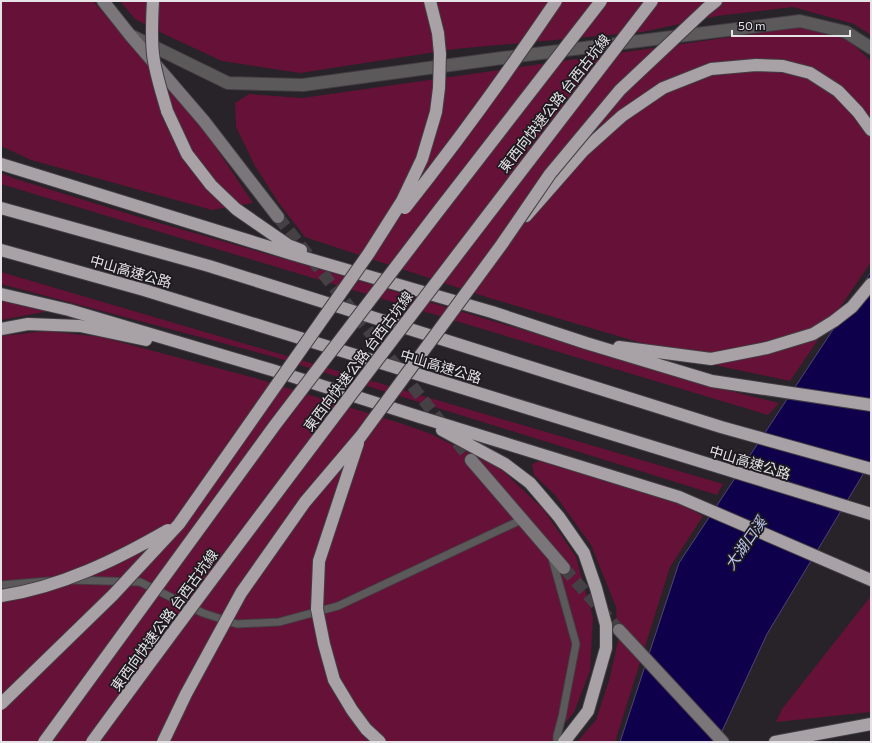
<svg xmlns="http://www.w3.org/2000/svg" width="872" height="743" viewBox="0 0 872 743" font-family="Commissioner,'Noto Sans TC',sans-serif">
<rect width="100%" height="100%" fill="#272328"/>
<!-- green -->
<path fill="#661138" d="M1 1H93L126 39 176 88 253 203 212 210 31 160 1 146Z
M120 1H871V35L854 24 793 7 717 16 642 32 455 49 300 73 222 61 166 35 135 19Z
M801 27 847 39 871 61V262L790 381 719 366 486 297 305 237 278 202 255 166 236 127 235 103 249 94 302 98Z
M1 173 16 179 142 218 333 273 709 386 779 403 768 415 1 184Z
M1 272 723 484 717 495 271 356 1 284Z
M1 301 49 311 1 320Z
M47 331 101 337 255 378 403 424 431 434 501 469 544 510 576 557 593 617 590 671 574 712 555 736 563 742H1V336Z
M544 459 676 502 703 516 670 567 615 742H577L596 720 610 677 618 641 616 607 591 545 555 495 534 475 532 464Z
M871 596V712L776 722 782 709Z"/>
<!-- water -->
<path fill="#0e004b" stroke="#4f447a" d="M871 272V461L767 634 717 742H620L679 563Z"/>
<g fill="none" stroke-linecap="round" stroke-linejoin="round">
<!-- secondary-tunnel -->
<path stroke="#444044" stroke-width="12" stroke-dasharray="12 6" stroke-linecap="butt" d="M278 217 471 460
M564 568 619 630"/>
<!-- lane casing -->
<g stroke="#423e43" stroke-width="9">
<path id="lane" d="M552 558 576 644 562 717 557 736V742
M71 580 140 582 203 613 237 624 279 622 338 606 523 519
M1 585 49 581"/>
</g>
<!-- street casing -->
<g stroke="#423e43" stroke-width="14">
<path id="street" d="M130 35 228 83 303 85 502 58 800 21 846 32 871 48"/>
</g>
<!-- secondary casing -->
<g stroke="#423e43" stroke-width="14">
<path id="secondary" d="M103 1 130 35 204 121 278 217
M471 460 564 568
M619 630 723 742"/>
</g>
<!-- highway casing -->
<g stroke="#423e43" stroke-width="14">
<path id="highway" d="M706 9 716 1
M167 111 187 154 211 185 236 209 288 245 301 250
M1 164 292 254 492 312 586 343 712 381 871 405
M1 208 209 266 721 427 871 469
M526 216 583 151 622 116 663 88 711 69 756 65 783 66 810 73 838 91 858 112 871 130
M1 250 144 290 871 514
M1 294 69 310 272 370 420 417 679 497 871 580
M1 329 28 324 80 326 146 340
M619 347 711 359 767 348 813 334 834 321 852 307 871 284
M442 430 505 464 530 483 559 517 584 553 596 588 606 625V648L588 711 564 742
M775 742 871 724"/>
</g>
<!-- lane -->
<use href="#lane" stroke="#5c595b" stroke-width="7"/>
<!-- street -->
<use href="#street" stroke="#5c595b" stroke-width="12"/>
<!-- secondary -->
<use href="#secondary" stroke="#7b7679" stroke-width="12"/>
<!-- highway -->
<use href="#highway" stroke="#a8a1a6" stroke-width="12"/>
<!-- highway-bridge casing -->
<g stroke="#423e43" stroke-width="14" stroke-linecap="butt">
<path id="highway-bridge" d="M153 1C152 19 151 36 153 54 155 73 162 93 167 111
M405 208C458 141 508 72 556 1
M358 443 319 561 317 609 324 644 334 680 352 710 366 729 380 742
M1 596C61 587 116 560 168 530
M1 704 113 595 179 524 369 253 402 201 422 159 436 112 439 88 440 54 438 33 430 1
M44 742 275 425 436 214 601 1
M92 742C275 492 463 246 652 1
M163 742 186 694 241 593 305 502 361 436 502 244 550 174 620 90 706 9"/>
</g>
<!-- highway-bridge -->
<use href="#highway-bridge" stroke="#a8a1a6" stroke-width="12"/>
</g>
<g text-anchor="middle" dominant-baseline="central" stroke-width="3.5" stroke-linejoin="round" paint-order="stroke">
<!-- street labels -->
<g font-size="14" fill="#e6e3e6" stroke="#1d1a1f">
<text transform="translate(554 103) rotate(-52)">東西向快速公路 台西古坑線</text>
<text transform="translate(131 271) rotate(16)">中山高速公路</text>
<text transform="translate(358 361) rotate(-53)">東西向快速公路 台西古坑線</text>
<text transform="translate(441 366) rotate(17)">中山高速公路</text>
<text transform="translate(750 462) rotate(17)">中山高速公路</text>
<text transform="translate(164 620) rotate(-54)">東西向快速公路 台西古坑線</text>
</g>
<!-- water labels -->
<g font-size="15" font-style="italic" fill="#bdc6f2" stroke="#1d1a1f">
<text transform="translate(745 543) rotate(-55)">大湖口溪</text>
</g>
</g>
<!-- border -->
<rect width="872" height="743" fill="none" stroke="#e6e3e6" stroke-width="4"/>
<!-- scale -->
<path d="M732 30v6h118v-6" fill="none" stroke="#e6e3e6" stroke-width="2"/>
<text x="738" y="30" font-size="12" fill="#e6e3e6" stroke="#1d1a1f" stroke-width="3" paint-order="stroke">50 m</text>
</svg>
